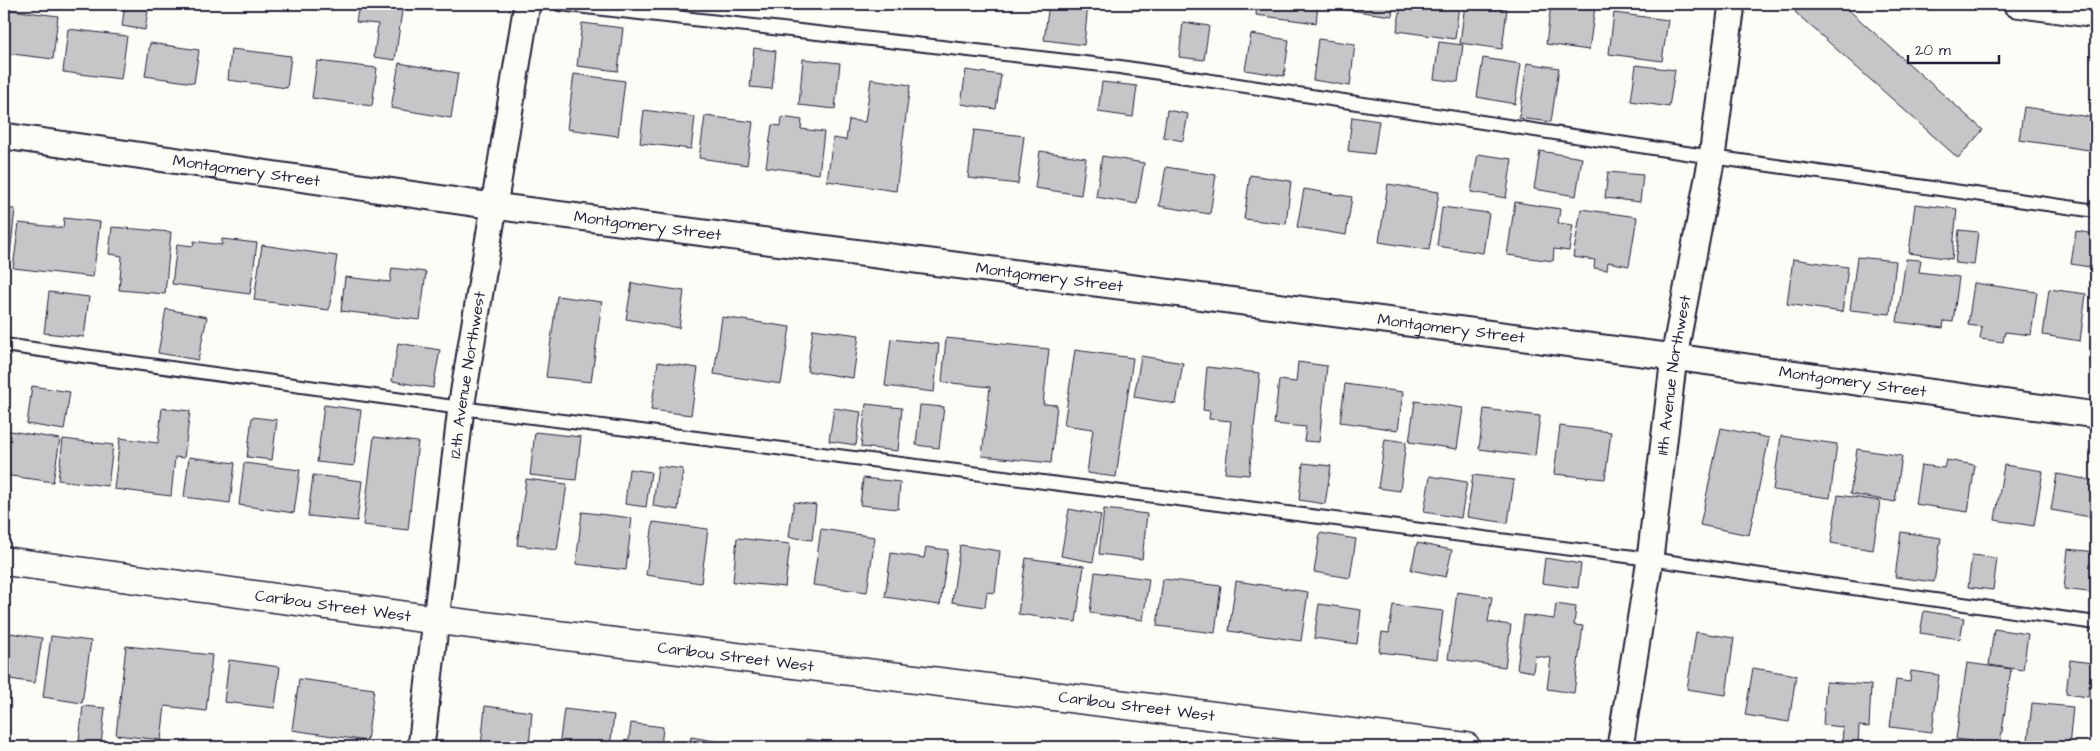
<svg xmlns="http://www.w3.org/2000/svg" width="2100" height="751" viewBox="0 0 2100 751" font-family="'Architects Daughter',sans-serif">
<rect width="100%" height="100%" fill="#fdfcf7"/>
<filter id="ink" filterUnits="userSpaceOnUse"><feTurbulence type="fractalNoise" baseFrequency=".02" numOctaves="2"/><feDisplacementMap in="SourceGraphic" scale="10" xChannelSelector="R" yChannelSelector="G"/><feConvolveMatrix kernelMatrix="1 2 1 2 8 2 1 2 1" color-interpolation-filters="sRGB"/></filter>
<g filter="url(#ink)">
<!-- building -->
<path fill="#c6c6c8" stroke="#22223b" d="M125 4H149L145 30 122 26Z
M359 4H403L395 60 374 57 378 24 356 22Z
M1049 4H1088L1084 45 1044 40Z
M1203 4H1220L1219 9 1203 6Z
M1257 4H1318L1316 23 1256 15Z
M1334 4H1393L1392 16 1334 8Z
M1401 4H1459L1455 39 1397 31Z
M1465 4 1507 9 1502 49 1460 43Z
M1551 4 1595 7 1589 50 1546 44Z
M1802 4H1842L1983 130 1958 158 1795 12Z
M4 9 58 16 53 59 4 53Z
M1614 13 1668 20 1662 61 1609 54Z
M1183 22 1209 26 1204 60 1179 57Z
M582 23 623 28 618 71 577 66Z
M68 29 127 36 121 79 63 72Z
M1251 34 1289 40 1284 76 1245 70Z
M1318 39 1355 44 1350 86 1313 80Z
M1439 42 1463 45 1458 82 1434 79Z
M150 43 199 50 194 83 145 76Z
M754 48 776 51 772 89 750 87Z
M231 49 291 56 287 88 228 80Z
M1483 58 1521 64 1515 104 1477 97Z
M803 59 840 63 835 109 799 105Z
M317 61 377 68 372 106 312 98Z
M399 63 458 73 451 118 391 108Z
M1527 63 1559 68 1551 122 1519 118Z
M1636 65 1675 70 1669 107 1631 101Z
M966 70 1001 75 996 109 961 104Z
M574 74 625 81 618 136 567 129Z
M871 79 910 85 896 191 827 181 833 138 846 140 849 120 865 122Z
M1102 82 1137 86 1133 117 1098 112Z
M2024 107 2096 118V151L2019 140Z
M644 110 695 117 691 149 640 143Z
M1167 110 1188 114 1183 141 1163 137Z
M705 116 753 122 747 165 699 158Z
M782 117 802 120 801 129 824 132 819 174 766 167 772 125 781 126Z
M1352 117 1379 121 1374 154 1348 151Z
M974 130 1024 136 1018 184 968 178Z
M1040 151 1086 158 1081 195 1035 188Z
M1540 151 1582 158 1576 196 1534 189Z
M1478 154 1512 159 1506 198 1471 192Z
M1102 156 1144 163 1137 204 1096 197Z
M1166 167 1216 175 1210 214 1159 206Z
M1608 172 1643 175 1640 202 1605 198Z
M1250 175 1291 181 1286 224 1244 219Z
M1388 184 1439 192 1429 250 1379 242Z
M1304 189 1352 197 1346 235 1297 227Z
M1515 202 1560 209 1558 223 1573 225 1569 251 1554 249 1553 261 1507 255Z
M1915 204 1957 209 1952 259 1909 253Z
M1442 207 1489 213 1483 253 1437 246Z
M4 208 15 209 10 255 4 254Z
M1581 209 1637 217 1629 266 1608 262 1607 270 1594 268 1595 260 1573 257Z
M64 218 100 222 93 277 13 268 19 223 63 228Z
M112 227 171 232 165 294 119 290 122 256 109 254Z
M1959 230 1978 232 1974 265 1955 263Z
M2076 231 2096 234V268L2071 264Z
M222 239 257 243 250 294 172 284 177 244 193 246 194 241 222 245Z
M262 245 337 256 329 310 254 300Z
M1857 257 1896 261 1890 314 1850 310Z
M1793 259 1848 267 1842 312 1787 304Z
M1906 259 1921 260 1919 272 1959 277 1953 322 1944 321 1943 328 1897 322Z
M392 268 426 272 420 320 341 311 345 277 390 282Z
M632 283 684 291 679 328 626 319Z
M1974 283 2037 292 2031 335 2005 332 2003 342 1980 339 1982 327 1968 325Z
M2049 289 2086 294 2080 341 2043 335Z
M49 292 89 297 84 337 44 333Z
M557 296 602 302 591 382 546 377Z
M166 309 207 317 198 360 158 353Z
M722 317 790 327 781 384 714 374Z
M813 329 859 335 853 378 807 371Z
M946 338 1049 349 1043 404 1057 405 1051 463 982 456 990 387 942 382Z
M891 339 939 344 934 392 885 386Z
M398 343 440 350 433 388 392 381Z
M1075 350 1133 358 1116 477 1087 473 1093 429 1064 425Z
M1141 356 1183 363 1176 404 1134 397Z
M658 362 698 368 691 415 651 410Z
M1298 362 1327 366 1319 442 1304 441 1306 427 1274 424 1279 380 1296 382Z
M1207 367 1260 373 1249 475 1225 473 1231 421 1209 419 1210 411 1203 410Z
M1345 384 1403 392 1398 430 1340 422Z
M32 386 70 392 64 430 27 424Z
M1415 401 1463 408 1457 449 1409 442Z
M866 404 902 408 898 451 861 447Z
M324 405 361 410 354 466 317 462Z
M920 405 944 407 939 448 916 445Z
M162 408 190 411 184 458 175 457 171 496 114 489 120 438 158 443Z
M834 408 861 412 856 445 829 441Z
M1484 409 1540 416 1535 456 1479 449Z
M252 417 277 420 272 460 247 457Z
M1560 426 1611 432 1605 479 1554 474Z
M1721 428 1769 438 1749 535 1700 525Z
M4 430 60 439 53 482 4 475Z
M535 432 581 437 576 480 530 475Z
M1781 436 1837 444 1830 498 1773 490Z
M374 437 418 442 408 530 363 525Z
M63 439 113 445 108 486 58 480Z
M1385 439 1406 442 1400 491 1378 488Z
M1857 449 1902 456 1895 502 1850 494Z
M189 457 235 463 230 503 184 497Z
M1946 460 1975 465 1968 512 1915 504 1921 465 1944 468Z
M244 463 300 470 294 513 239 505Z
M1303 463 1331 466 1325 504 1299 500Z
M2004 465 2043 471 2034 526 1995 520Z
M658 466 683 469 678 510 653 506Z
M629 469 651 472 646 507 625 504Z
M2057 474 2096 481V518L2051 510Z
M313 475 362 481 357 521 308 516Z
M1473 475 1514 480 1508 523 1467 517Z
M1430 476 1467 482 1461 518 1424 512Z
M863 478 900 482 898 509 860 505Z
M526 479 567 484 557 550 517 545Z
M1838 495 1880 501 1873 550 1831 543Z
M794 502 816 505 812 540 789 537Z
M1069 509 1101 515 1093 562 1061 556Z
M1104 509 1147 514 1142 559 1099 554Z
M582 512 632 518 626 570 576 564Z
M653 522 708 529 701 583 646 575Z
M821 529 875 537 867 592 813 585Z
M1901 532 1941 538 1934 582 1895 577Z
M1320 533 1356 539 1350 578 1314 572Z
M737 538 790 544 785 587 733 582Z
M1417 543 1452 550 1446 577 1411 570Z
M960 545 1000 551 995 593 987 592 985 607 952 602Z
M926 547 948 550 940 605 885 597 891 553 924 558Z
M2068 549 2096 552V593L2064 589Z
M1972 555 1997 558 1993 590 1968 587Z
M1026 558 1084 566 1076 622 1018 614Z
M1545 558 1581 564 1578 588 1542 583Z
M1095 572 1149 579 1143 620 1090 613Z
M1163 579 1221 586 1215 633 1157 626Z
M1236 581 1308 592 1301 641 1229 631Z
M1457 592 1492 597 1488 622 1511 625 1505 667 1448 659Z
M1319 604 1361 610 1357 644 1314 638Z
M1556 604 1576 607 1574 625 1583 626 1574 693 1547 689 1551 658 1535 656 1533 672 1517 669 1524 615 1554 619Z
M1393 605 1443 611 1437 659 1379 652 1382 632 1389 633Z
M1924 611 1964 618 1960 639 1920 633Z
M1994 629 2028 634 2023 670 1989 665Z
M4 632 42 638 35 683 4 678Z
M1696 632 1734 638 1726 695 1687 689Z
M51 636 91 641 82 703 43 697Z
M126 646 212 655 206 711 165 706 161 740 116 735Z
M229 660 280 667 275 708 224 702Z
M2070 660 2092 663 2088 697 2066 694Z
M1967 663 2011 669 2000 745 1956 739Z
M1753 668 1796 675 1789 722 1745 715Z
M1911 671 1939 675 1932 732 1890 727 1896 680 1910 682Z
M299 679 374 689 367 741 292 730Z
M1826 682 1871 685 1869 727 1859 726 1858 747H1842L1843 727 1823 725Z
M2032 703 2073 707 2069 747H2047L2048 743 2028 741Z
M83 706 105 708 101 745 79 742Z
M485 706 532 712 529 747H481Z
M564 709 614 715 610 747H559Z
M631 723 663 727 661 747H628Z
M691 737 732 744 731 747H689Z
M806 739 843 744 842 747H805Z
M746 744 771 747H745Z"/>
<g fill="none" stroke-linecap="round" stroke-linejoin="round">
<!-- lane casing -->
<g stroke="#22223b" stroke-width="16">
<path id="lane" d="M559 4 1120 67 1712 157 2096 211
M4 345 461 408 1650 559 2096 623"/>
</g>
<!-- street casing -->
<g stroke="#22223b" stroke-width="29">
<g id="street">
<path d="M2016 4 2096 15"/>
<path id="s1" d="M4 136 493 206 1674 357 2096 415"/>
<path id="s2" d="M421 747 461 408 527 4"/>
<path id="s3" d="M1620 747 1650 559 1674 357 1712 157 1732 4"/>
</g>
</g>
<!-- secondary casing -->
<g stroke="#22223b" stroke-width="31">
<g id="secondary">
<path id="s4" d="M4 561 437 620 1466 747"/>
</g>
</g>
<!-- lane -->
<use href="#lane" stroke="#fdfcf7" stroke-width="12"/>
<!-- street -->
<use href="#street" stroke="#fdfcf7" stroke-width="25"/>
<!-- secondary -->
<use href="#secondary" stroke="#fdfcf7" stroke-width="28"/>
</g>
</g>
<g text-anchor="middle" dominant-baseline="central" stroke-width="4.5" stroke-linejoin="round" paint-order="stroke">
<!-- street labels -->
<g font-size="16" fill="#22223b" stroke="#fdfcf7">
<text stroke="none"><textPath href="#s1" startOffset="245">Montgomery Street</textPath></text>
<text stroke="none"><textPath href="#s1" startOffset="650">Montgomery Street</textPath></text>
<text stroke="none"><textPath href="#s1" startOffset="1055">Montgomery Street</textPath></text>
<text stroke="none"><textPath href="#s1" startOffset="1460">Montgomery Street</textPath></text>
<text stroke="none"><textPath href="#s2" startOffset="375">12th Avenue Northwest</textPath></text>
<text stroke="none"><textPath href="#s3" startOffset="376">11th Avenue Northwest</textPath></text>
<text stroke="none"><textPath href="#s1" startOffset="1865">Montgomery Street</textPath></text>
<text stroke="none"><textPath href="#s4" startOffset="332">Caribou Street West</textPath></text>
<text stroke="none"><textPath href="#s4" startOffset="738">Caribou Street West</textPath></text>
<text stroke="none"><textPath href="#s4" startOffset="1142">Caribou Street West</textPath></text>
</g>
</g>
<!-- margin -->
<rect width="2100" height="751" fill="none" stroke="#fdfcf7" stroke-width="20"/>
<rect x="10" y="10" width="2080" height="731" fill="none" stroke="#22223b" stroke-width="2" filter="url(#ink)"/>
<!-- scale -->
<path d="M1908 55v8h91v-8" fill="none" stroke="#22223b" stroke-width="2.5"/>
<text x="1915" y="55" font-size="15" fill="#22223b" stroke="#fdfcf7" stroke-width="4" paint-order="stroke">20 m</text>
</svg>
